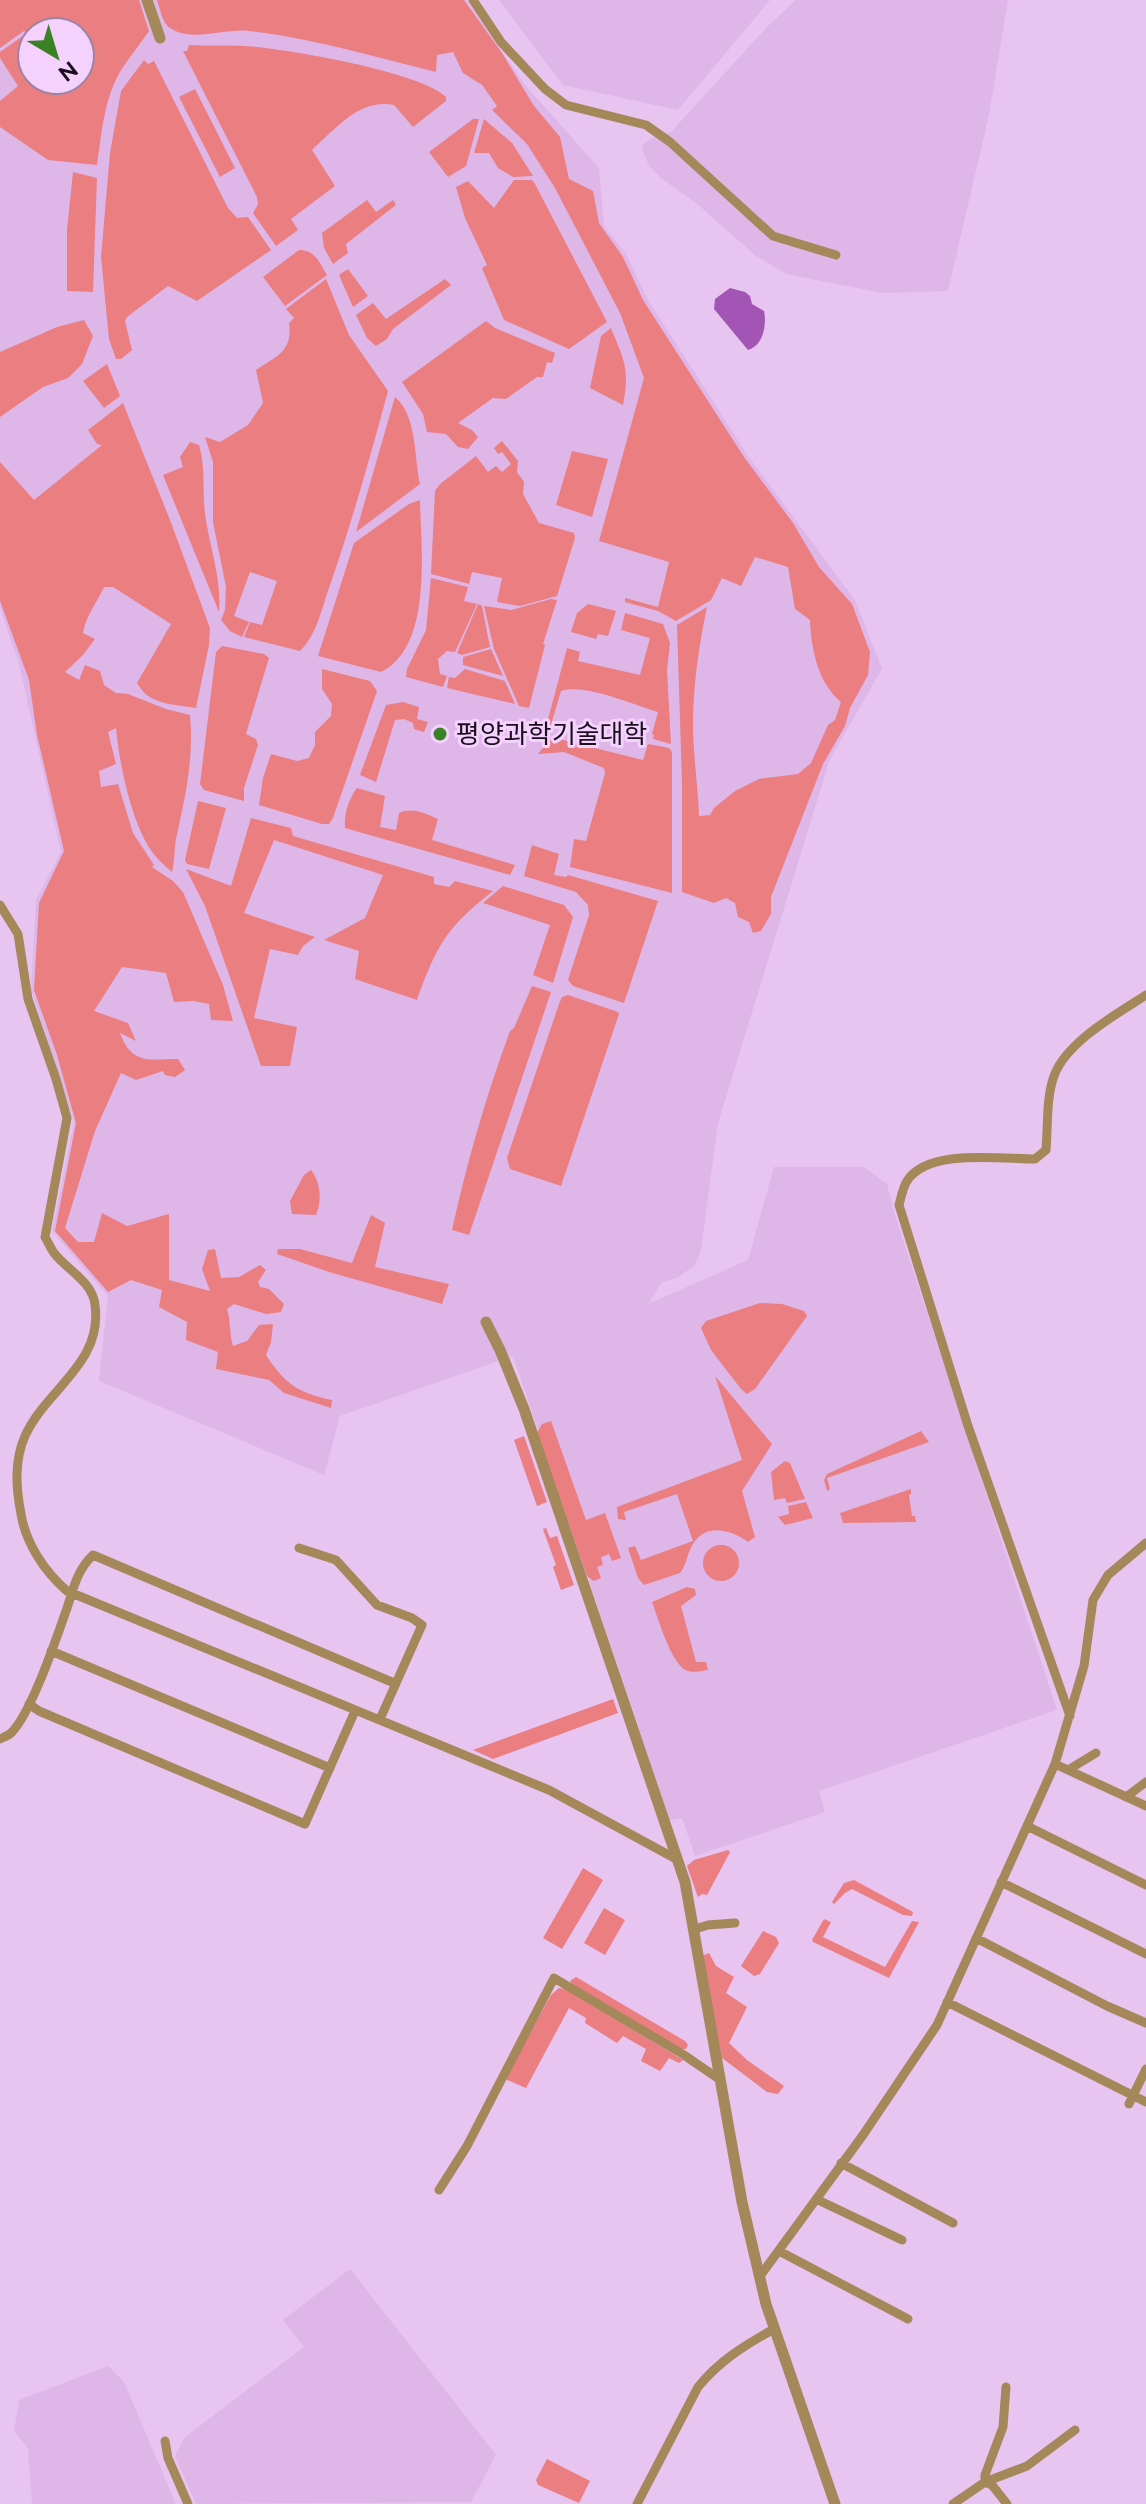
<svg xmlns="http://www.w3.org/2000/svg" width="1146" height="2504" viewBox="0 0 1146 2504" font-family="Raleway,'Noto Sans KR',sans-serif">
<rect width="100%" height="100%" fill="#e8c4f1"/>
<!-- built -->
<path fill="#deb7e8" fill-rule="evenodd" d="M0 0H467L525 85 599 168 604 226 626 254 648 300 748 456 855 600 882 669 830 759 718 1123 701 1250 695 1265 677 1278 662 1282 648 1304 748 1260 774 1167H864L887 1184 894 1212 1057 1710 819 1791 825 1812 695 1856 682 1818 670 1820 513 1356 340 1416 324 1475 99 1381 108 1296 52 1231 74 1122 31 989 36 900 61 852 19 664 0 608ZM32 32H80V80H32Z
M499 0H770L678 110 563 85Z
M796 0H1008L989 115 948 291 882 293 786 274 756 256 696 203 661 178 649 166 641 146 650 139 671 132 768 26Z
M350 2269 496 2455 471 2502 196 2504 175 2456 185 2437 304 2347 283 2320Z
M108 2366 124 2382 176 2504H32L28 2448 14 2431 19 2400Z"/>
<!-- green -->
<path fill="#ea7e81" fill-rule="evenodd" d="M0 0H139L149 31C141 43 131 55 123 67 104 96 102 132 97 165L48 160 0 127V101L18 86 0 58V52L27 33 24 31 0 48ZM32 32H80V80H32Z
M157 0H464L502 53 534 106 560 137 569 179 593 191 599 223 623 257 643 300 744 457 793 523 819 567 852 604 870 652 868 675 850 708 845 726 823 764 771 897V914L761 931 753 933 749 922 738 917 735 903 726 898 714 903 682 892V783L677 625 707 607C699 645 693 686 693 724 693 755 698 785 699 816L710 815 714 808 735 791 759 779 798 774 811 763 828 725 835 720 841 702C818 683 811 649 810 620L795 609 788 567 755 557 741 586 722 578 711 600 676 621 658 611 625 602V598L658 607 669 562 599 541 644 378 620 313 555 188 527 144 492 110 497 106 482 85 463 73 453 52 437 55 436 72C374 57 312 38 249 31 224 28 193 43 170 28 162 23 160 8 157 0Z
M189 45C208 46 226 45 245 46 283 48 422 72 446 97V101L413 127 394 105C360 98 335 129 312 150L335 186 291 219 298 230 276 246 253 213 258 204 257 197 183 51H187Z
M144 60 148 64 154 61 228 208 237 218 248 217 271 250 197 301 168 286 127 317 125 321 132 350 121 359H116L109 339 101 257 110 153 121 91Z
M195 89 235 168 220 177 179 97Z
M473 119H479L466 166 448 177 429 152Z
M484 119 512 143 533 176 513 177 498 168 489 153H474Z
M73 172 97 178 93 292 67 291V230Z
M514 180H532L535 184 607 322 569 349 504 320 482 268 487 265 465 218 456 187 468 181 494 208Z
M367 200 376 212 393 200 396 205 346 244 348 253 333 264 324 248 322 233Z
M299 250C314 249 320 263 327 275L285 306 263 277Z
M348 269 368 296 353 307 339 275Z
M326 279 349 335 388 391C370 458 351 525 328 591 321 611 316 636 300 651L244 637 250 622 262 625 277 581 250 572 234 616 249 622 242 637 230 631 221 620 225 610 226 587 213 522V462L205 437 220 442 248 425 263 403 256 370C276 356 293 352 289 323L294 318 286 309Z
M445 279 451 285 393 329 387 339 376 346 367 338 356 315 373 303 386 319Z
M84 320 93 336 82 364 68 378 43 387 0 417V352L57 327Z
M486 321 495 328 555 353 552 363 547 362 543 377H537L506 399 493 398 458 423 472 430 478 437 468 449 458 447 446 434 427 432 423 414 402 382Z
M611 328C624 360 630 369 623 405L590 388 601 336Z
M107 364 120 396 104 408 83 381Z
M395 397C417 415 414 457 420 484L356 532Z
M123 403 170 520 210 628 209 645 196 708C172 704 149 705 137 683L171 624 113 587H104C96 604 86 616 83 633L95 639 83 655 65 672 79 680 85 665 100 671 104 685 116 693 128 694 166 709 190 715C194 756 186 794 177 834 174 847 175 860 172 872 164 865 156 858 150 849 131 819 119 763 116 728L108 732 116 764 99 771 101 787 118 784 133 833 154 865 152 867 173 881 183 892 223 985 233 1021 211 1020 209 1004 194 1001 174 1002 166 973 122 967 94 1011 128 1023 136 1041 120 1033C132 1066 151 1059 178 1059L185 1070 175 1077 165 1075 163 1071 136 1080 121 1073 95 1131 65 1228 78 1242H94L102 1213 127 1226 169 1214V1280L210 1291 202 1269 208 1250 215 1249 221 1278 239 1277 260 1265 266 1270 258 1282 260 1287 269 1289 284 1304 281 1312 266 1314 234 1304 227 1309C231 1321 229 1333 233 1346L247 1341 259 1325 273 1324 271 1342 266 1355C285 1384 298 1393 332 1400L331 1408 284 1393 269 1380 216 1369 218 1352 186 1340 187 1322 159 1307 162 1290 131 1280 108 1292 55 1231 76 1123 57 1055 34 990 39 903 64 851 37 735 29 680 0 601V462L34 500 102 445 97 444 88 430Z
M502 441 518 461 517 472 524 482 523 494 539 523 574 533 575 538 557 596 520 606 497 602 502 578 472 572 469 584 431 574 435 491 440 484 476 456 488 472 496 466 502 472 511 464 502 452 498 454 494 448Z
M190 442 199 445C206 468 202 490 205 513 209 546 222 578 219 612L163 475 183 467 180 457Z
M572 451 608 459 592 517 556 505Z
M420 500C421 548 433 647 381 672L318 656 354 543 409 504Z
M431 578 468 587 464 601 477 604 455 652 447 651 438 659 440 674 447 676 443 687 406 677 407 669 426 630Z
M551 599 557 600 543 644 545 645 529 708 519 706 494 649 484 606 511 610Z
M478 604 482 606 490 647 462 655 457 653Z
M588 604 616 611 608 636 598 634 596 639 571 632 577 613Z
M625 613 663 624 670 643 667 670 671 744 653 739 654 735 652 734 658 712C634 705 584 683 561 691L550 728 546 727 567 648 580 652 578 661 640 675 650 638 621 630Z
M222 646 264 654 269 658 246 734 256 739 258 745 244 788V801L204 790 200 784 216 652Z
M491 649 503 676 463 665V657Z
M322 669 370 681 377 691 333 818 329 824H322L259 805 263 778 271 754 297 761 309 758 315 745V732L331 716 332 704 322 689Z
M465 669 505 681 515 704 447 688 449 677 455 678Z
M403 702 419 707 417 719 428 722 424 732 414 729 413 723 404 719 395 720 376 782 360 775 386 705Z
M551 737 643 760 648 744 669 748 672 752V893L570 867 574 839 586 841 605 773 604 768 564 752 538 754Z
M357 788 385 796 380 827 396 830 399 813C413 807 424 813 438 819L432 840 515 865 510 875 345 828C344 814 348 800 357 788Z
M198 801 226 808 209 869 187 864 185 860Z
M251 818 291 828 293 836 434 877V884L449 887 455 881 493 891C446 928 437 945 417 1000L355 979 359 951 324 940 365 918 383 875 274 840 244 913 315 937 303 946 298 955 270 949 254 1018 297 1027 290 1066H261L205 906 186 869 231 886Z
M532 845 559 854 554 875 566 877 568 875 658 901 624 1003 573 986 568 980 589 915 588 905 576 892 524 876Z
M503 886 564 905 573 917 553 983 533 975 550 925 483 903Z
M532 986 551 992 469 1235 452 1230C467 1162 486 1096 510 1031L514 1028Z
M568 995 618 1012 619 1014 561 1186 510 1169 507 1158 559 1004 562 997Z
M311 1170C321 1183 322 1201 316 1215L292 1214 290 1201 304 1175Z
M371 1215 385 1223 375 1267 449 1284 442 1304 329 1272 277 1254 278 1249H300L352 1263Z
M760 1303 782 1304 804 1311 807 1316 755 1389 747 1394 741 1389 711 1350 701 1328 706 1321Z
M715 1376 772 1444 742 1491 755 1537 748 1542C729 1528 701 1522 690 1550 686 1558 686 1566 680 1573L644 1585 638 1578 628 1548 635 1546 641 1560 693 1541 677 1494 624 1512 626 1520 618 1519 617 1507 742 1460Z
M551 1421 586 1520 605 1513 621 1558 612 1561 609 1554 601 1557 603 1565 597 1567 601 1578 594 1581 587 1576 537 1433 542 1424Z
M921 1431 929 1442 827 1478 830 1489 827 1491 824 1480 827 1474Z
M524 1436 547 1502 537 1506 514 1440Z
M785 1461 790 1463 805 1499 787 1503 785 1498 774 1500 771 1472Z
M911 1489V1494L909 1495 912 1516H915L916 1522 843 1523 840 1513Z
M806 1502 813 1518 785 1525 778 1517 789 1514 788 1506Z
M546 1528 550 1538 557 1536 574 1585 561 1590 553 1567 556 1565 543 1529Z
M703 1563a18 18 0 1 1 36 0a18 18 0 1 1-36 0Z
M687 1587 695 1589 696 1595 681 1606 696 1662H706L708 1670C701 1671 695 1673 688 1671 672 1667 658 1618 652 1602Z
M613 1699 618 1713 493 1759 473 1750Z
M728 1850 730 1852 707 1895 702 1894 698 1897 687 1866 694 1860Z
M583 1868 603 1880 562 1949 543 1938Z
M854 1880 913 1912 912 1916 903 1915 852 1889 845 1893 834 1904 832 1902 844 1883Z
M604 1908 625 1920 605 1955 584 1943Z
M824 1919 831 1922 823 1937 885 1967 912 1921 919 1922 889 1978 813 1942 812 1940Z
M763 1931 776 1937 779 1943 760 1974 754 1976 741 1966Z
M709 1953 716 1966 734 1977 726 1993 747 2007 729 2043 747 2060 784 2086 778 2094 767 2092 722 2058 702 1956Z
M576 1977 685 2041 688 2045 686 2049H681L572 1985 570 1981Z
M559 1988 565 1989 683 2060 679 2063 669 2058 660 2071 641 2061 646 2049 623 2036 617 2043 585 2023 586 2018 569 2008 526 2088 505 2079 551 1995Z
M547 2459 590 2481 579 2503 538 2485 536 2480Z"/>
<!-- water -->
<path fill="#a255b5" d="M730 288 745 292 750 296 752 304 764 311C767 325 763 346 748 350L714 309 715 299Z"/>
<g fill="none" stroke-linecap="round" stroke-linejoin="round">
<!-- minor -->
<path stroke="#a48859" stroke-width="9" d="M473 0 501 42 545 89 566 105 646 125 670 142 773 236 836 255
M0 905 18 934 28 999 56 1079 67 1118 45 1237C48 1242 51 1249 54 1253 67 1270 93 1282 95 1305 103 1364 46 1389 25 1436 14 1461 16 1488 21 1514 26 1544 45 1572 67 1591L549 1790 678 1860
M299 1548 336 1560 377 1605 412 1618 422 1625 380 1719
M51 1651 330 1768
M29 1704 39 1711 305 1824 355 1711
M1070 1716 968 1426 899 1205C901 1198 903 1187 907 1181 928 1148 1001 1159 1035 1159L1046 1150C1048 1127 1046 1098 1054 1076 1066 1042 1117 1014 1146 995
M0 1739C4 1737 8 1736 11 1733 31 1714 56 1639 66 1611 73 1591 76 1571 93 1555L394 1683
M1055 1764 1146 1806
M1068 1770 1096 1753
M1126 1797 1146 1782
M1027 1826 1146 1885
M1001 1882 1146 1954
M695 1929 708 1925 735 1923
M976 1938 1107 2006 1146 2023
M947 2002 1146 2102
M1129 2104 1146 2069
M841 2163 953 2223
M439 2190 467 2146 554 1978 684 2055 719 2079
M816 2199 902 2240
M779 2251 908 2319
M760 2276 863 2135 937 2025 1055 1764 1084 1666 1093 1600 1108 1575 1146 1543
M165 2441 168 2458 188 2504
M985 2482 1027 2466 1075 2430
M985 2482V2475L1003 2427 1006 2387
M637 2504 698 2387C719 2361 745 2345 774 2329
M953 2504 985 2482 992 2485 1007 2504"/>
<!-- tertiary -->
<path stroke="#a48859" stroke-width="11" d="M147 0 160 38
M486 1322 500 1350 524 1409 685 1882 742 2202 766 2304 835 2504"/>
</g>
<!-- markers -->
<circle fill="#3b8126" stroke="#f5d1fe" stroke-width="3" cx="440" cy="734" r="8"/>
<g text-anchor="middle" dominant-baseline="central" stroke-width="6" stroke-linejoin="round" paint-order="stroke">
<!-- poi labels -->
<g font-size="26" fill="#1a0e1d" stroke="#f5d1fe" text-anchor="start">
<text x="456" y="734">평양과학기술대학</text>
</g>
</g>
<!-- north arrow -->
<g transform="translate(56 56) rotate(142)"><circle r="38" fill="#f5d1fe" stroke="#9d83a4" stroke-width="2"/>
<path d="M0-6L14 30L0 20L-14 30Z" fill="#3b8126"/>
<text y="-12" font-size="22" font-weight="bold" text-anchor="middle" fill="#1a0e1d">N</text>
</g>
</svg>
